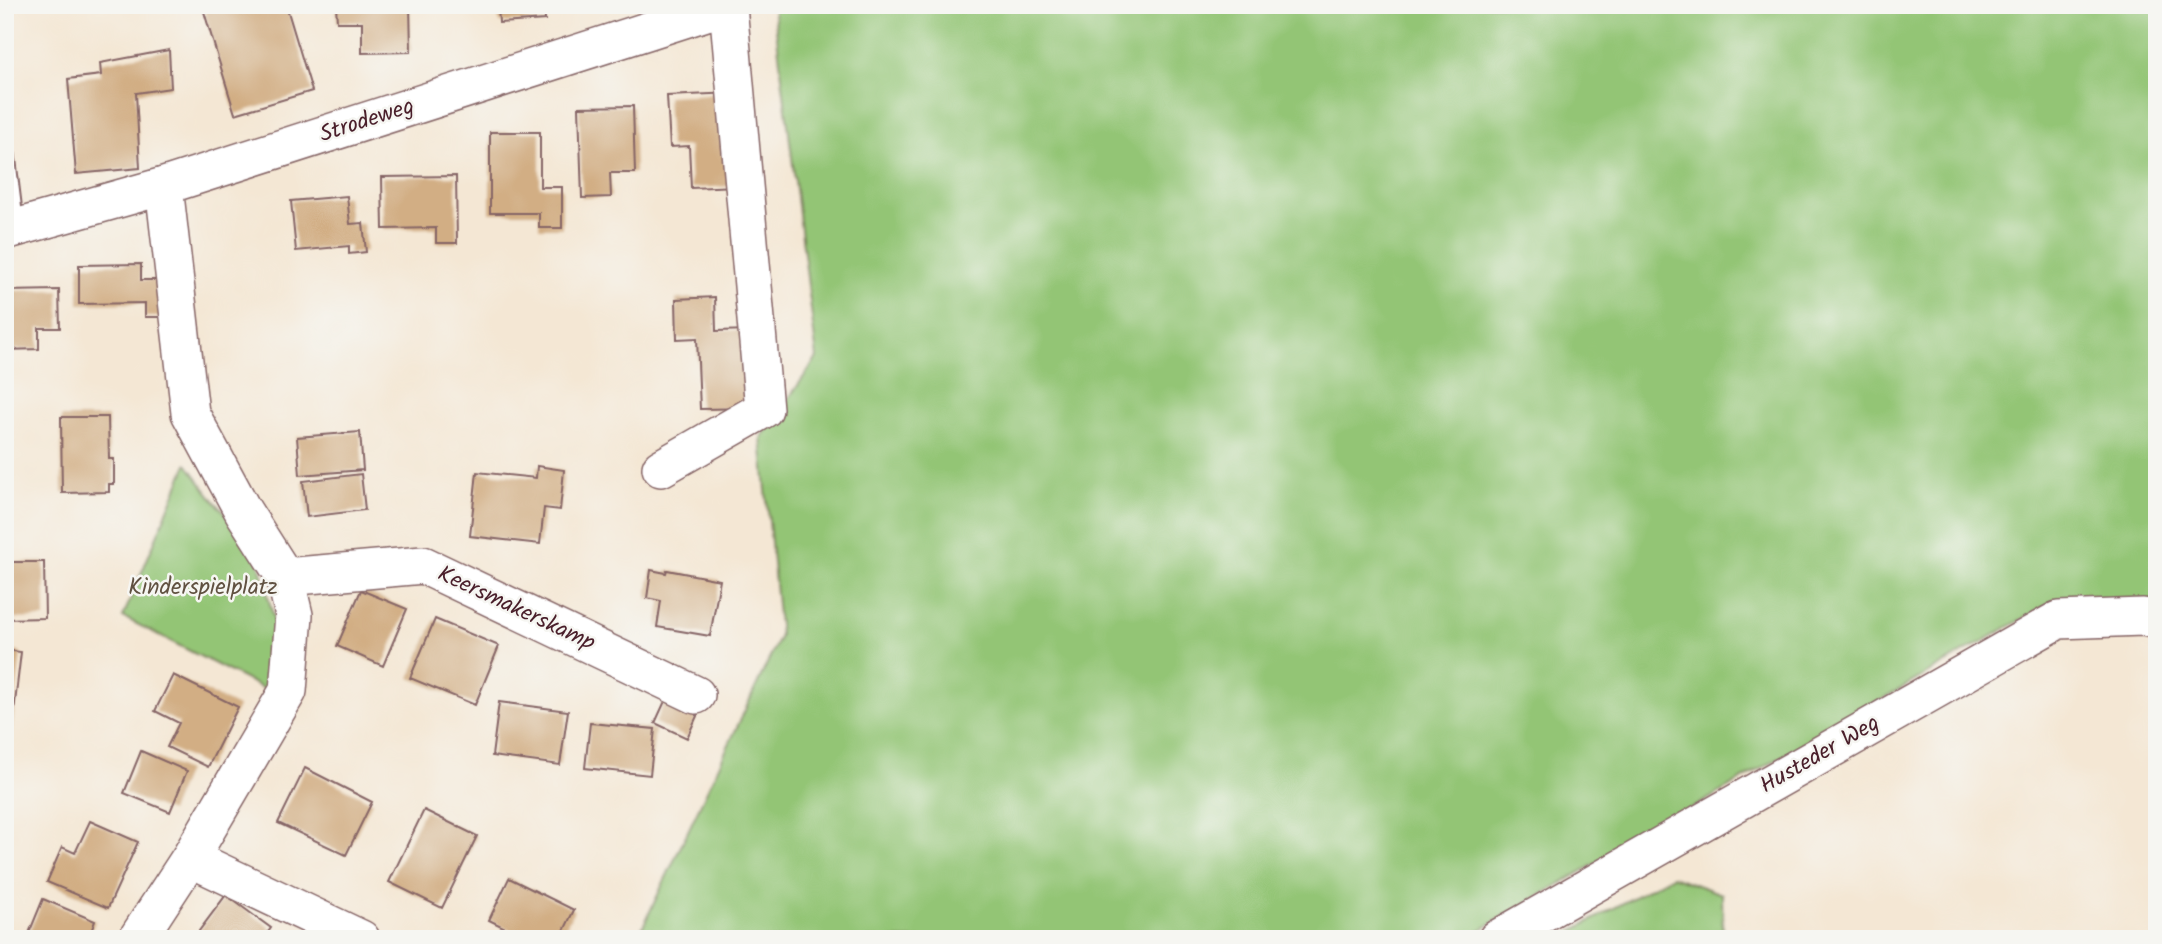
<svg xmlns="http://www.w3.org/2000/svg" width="2162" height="944" viewBox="0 0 2162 944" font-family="Kalam,sans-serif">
<rect width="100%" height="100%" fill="#f6f6f2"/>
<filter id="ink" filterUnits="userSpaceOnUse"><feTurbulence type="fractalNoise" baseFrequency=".0143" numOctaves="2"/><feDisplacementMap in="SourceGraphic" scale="14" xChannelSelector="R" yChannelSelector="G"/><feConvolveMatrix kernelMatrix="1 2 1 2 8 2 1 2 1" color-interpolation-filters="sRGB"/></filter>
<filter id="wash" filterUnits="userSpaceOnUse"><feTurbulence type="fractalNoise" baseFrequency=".00686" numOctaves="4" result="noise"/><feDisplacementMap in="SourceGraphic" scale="28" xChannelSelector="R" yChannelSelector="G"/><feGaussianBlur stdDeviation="1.57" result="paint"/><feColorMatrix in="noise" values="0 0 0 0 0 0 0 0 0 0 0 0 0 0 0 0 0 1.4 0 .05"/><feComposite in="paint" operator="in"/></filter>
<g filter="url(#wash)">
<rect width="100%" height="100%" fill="#f4e7d4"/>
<!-- green -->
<path fill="#93c575" stroke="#6e7250" stroke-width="2" d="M773 5H2157V603L2059 598 1464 939H637L780 636 761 438 817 358Z
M187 464 216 503 253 541 280 641 270 692 123 617Z
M1672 876 1722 894 1723 939H1558Z"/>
<g id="blocks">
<!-- building -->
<path fill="#d2ae84" d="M202 5H286L312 91 235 114Z
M336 5H410L411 52 362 53V22H337Z
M498 5H544L545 20 499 23Z
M169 50 171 88 136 93 140 168 76 174 68 79 101 75 100 63Z
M733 93 737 186 691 188 689 146 670 147 667 96Z
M633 106 635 173H610L611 197 582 198 579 107Z
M490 132H540V187H562V228H539V213H490Z
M456 176 457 243H436V228L383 229 382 177Z
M347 196 350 224 363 223 366 252 349 254V246L296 251 291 201Z
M141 264V280H165L166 317H145V303L79 304V265Z
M59 290 60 328H39V349L5 350V291Z
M715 297 716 331 752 330 755 408 700 409 697 338 677 339 676 299Z
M61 417H108L109 459H114V484H109V492L62 493Z
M360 432 363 470 300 475 297 437Z
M537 466 564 470 560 510 544 508 540 544 470 536 477 472 536 478Z
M361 474 365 510 307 517 303 481Z
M5 562H44L45 618 5 619Z
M651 570 666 573 667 570 720 580 710 636 657 627 661 601 647 598Z
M361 590 407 609 383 666 337 646Z
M435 619 499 646 475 705 410 678Z
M5 650 21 652 11 737H5Z
M173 675 238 707 208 767 167 747 179 723 155 711Z
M670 690 702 705 687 738 655 723Z
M499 702 568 711 560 765 492 756Z
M590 723 655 729 650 775 585 768Z
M141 751 187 771 170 812 124 793Z
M305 768 372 802 346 855 278 823Z
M424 810 477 836 442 908 389 882Z
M90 821 138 842 108 908 47 882 62 847 75 853Z
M509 878 574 910 560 939H528L489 920Z
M226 895 271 928 263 939H193Z
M43 899 95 921 88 939 27 938Z"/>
</g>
</g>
<g filter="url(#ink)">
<use href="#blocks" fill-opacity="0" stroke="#866566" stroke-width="2"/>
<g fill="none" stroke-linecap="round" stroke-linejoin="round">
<!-- service casing -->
<g stroke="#866566" stroke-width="23">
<path id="service" d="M5 155 14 228"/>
</g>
<!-- minor casing -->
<g stroke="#866566" stroke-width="40">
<path id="minor" d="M5 231 164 186 728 5
M661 468 764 409 728 6
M285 577 423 565 696 695
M190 858 361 939
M137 939 190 858 288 691 294 615 285 577 243 511 190 413 164 186
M1497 939 2058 620 2143 617 2157 620"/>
</g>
<!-- service -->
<use href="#service" stroke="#fff" stroke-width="19"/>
<!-- minor -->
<use href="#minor" stroke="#fff" stroke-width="37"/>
</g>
</g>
<g text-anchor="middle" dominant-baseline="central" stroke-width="5" stroke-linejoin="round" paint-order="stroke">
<!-- street labels -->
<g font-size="23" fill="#4a1f2b" stroke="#f6f6f2">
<text transform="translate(367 121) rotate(-18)">Strodeweg</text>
<text transform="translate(516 609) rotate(25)">Keersmakerskamp</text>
<text transform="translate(1820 755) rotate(-30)">Husteder Weg</text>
</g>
<!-- park labels -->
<g font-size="23" fill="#605141" stroke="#f6f6f2">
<text x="203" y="588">Kinderspielplatz</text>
</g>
</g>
<!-- margin -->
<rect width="2162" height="944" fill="none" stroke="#f6f6f2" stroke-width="28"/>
</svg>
